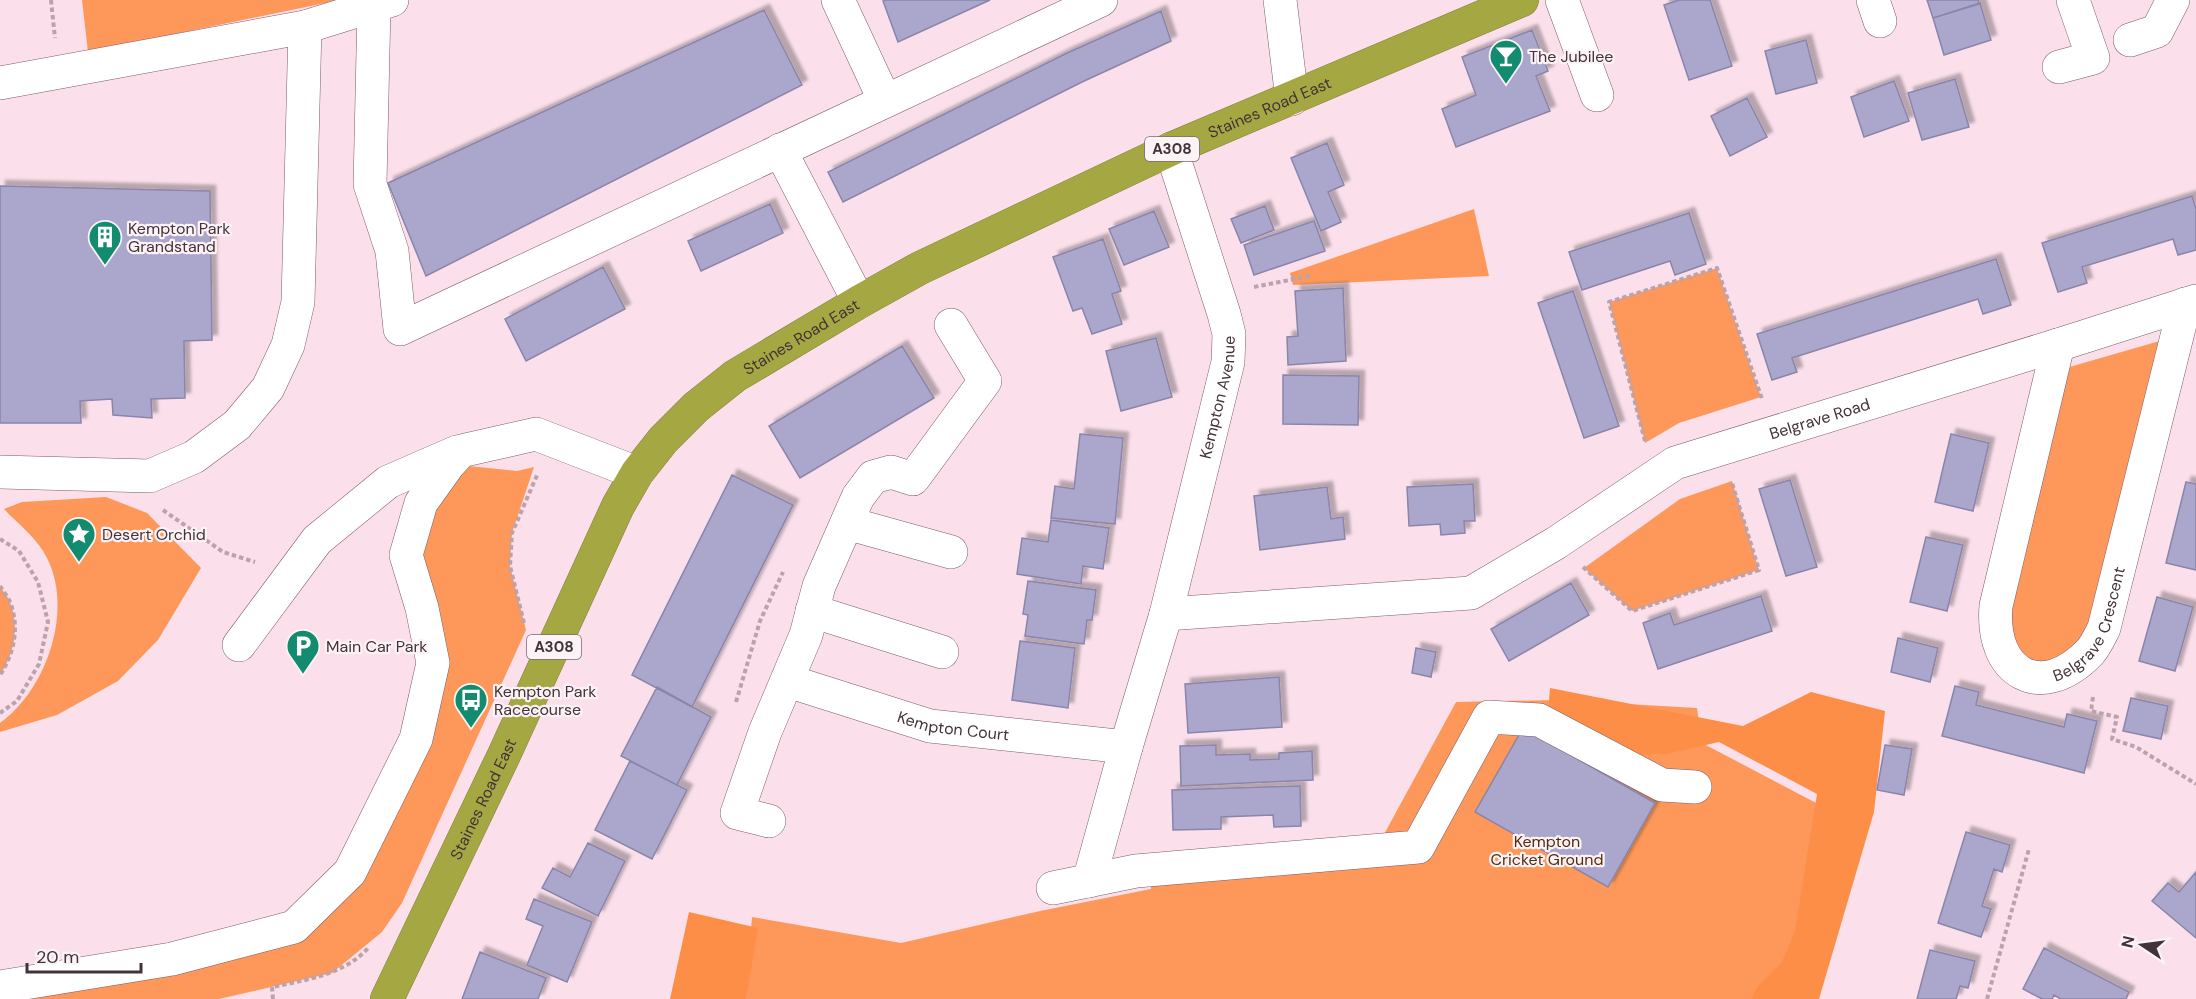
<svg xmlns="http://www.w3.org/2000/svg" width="2196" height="999" viewBox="0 0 2196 999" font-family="'DM Sans',sans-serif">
<defs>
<filter id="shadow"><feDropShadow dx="5.5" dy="-5.5" stdDeviation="1.5" flood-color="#0004"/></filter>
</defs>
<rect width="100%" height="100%" fill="#fbe0eb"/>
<!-- green -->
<path fill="#fd985a" d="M82 0H340L88 52Z
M1474 209 1489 276 1293 285 1290 273Z
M1717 268 1761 397 1679 423 1645 443 1609 302Z
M2177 336 2104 628 2034 678 1996 606 2052 372Z
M449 464 517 471 534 467 512 533 510 566 526 630 402 903 382 932 332 973 219 999H0L269 934 350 872 433 663 406 555Z
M1732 481 1759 570 1632 611 1584 568 1680 499Z
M106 497 147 513 201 568 158 640 118 681 57 715 0 732V723C46 690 74 611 47 558 38 539 18 524 4 509L22 502Z
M0 586C3 591 8 597 10 602 20 627 14 654 0 675Z
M1556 700 1697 708 1702 743 1841 816 1803 999H746L752 917 901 943 1040 911 1151 889V871L1382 838 1456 702Z"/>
<!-- forest -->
<path fill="#fc8e47" d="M1550 688 1743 726 1811 692 1885 711 1874 812 1819 999H1751L1758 986 1782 962 1795 931 1817 794 1719 742 1666 754 1625 755 1548 714Z
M689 912 758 928 746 999H670Z"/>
<!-- building -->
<path fill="#aaa6cc" stroke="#8a85aa" stroke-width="1.5" filter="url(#shadow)" d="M886 0H990L898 42 883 1Z
M1679 0H1710L1732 66 1689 80 1664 5Z
M1927 0H1978L1979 4 1933 18Z
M1980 3 1991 40 1944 55 1933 18Z
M764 10 802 85 426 276 388 183Z
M1161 11 1171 41 1082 82 843 202 828 172 1067 53Z
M1532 30 1548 71 1536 76 1550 111 1456 147 1442 109 1476 95 1462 57Z
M1806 40 1817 83 1776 94 1765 51Z
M1955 79 1969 127 1922 140 1908 93Z
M1894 81 1909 121 1864 137 1851 97Z
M1747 98 1767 137 1730 156 1711 116Z
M1327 143 1344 185 1328 192 1341 222 1321 231 1291 158Z
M0 186 210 191 212 340 184 341 185 398 151 399 152 418 113 415 112 399 80 401 81 423H0Z
M2192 196 2196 209V250L2178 255 2173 239 2082 267 2087 283 2058 292 2042 243Z
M770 204 783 233 701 271 688 241Z
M1265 206 1274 230 1241 243 1231 219Z
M1154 211 1169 247 1124 265 1109 229Z
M1689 213 1706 264 1675 275 1670 261 1582 290 1569 252Z
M1314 221 1325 251 1254 275 1244 245Z
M1103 239 1121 291 1112 294 1122 324 1092 334 1082 308 1073 311 1053 257Z
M1996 259 2011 305 1983 314 1978 299 1792 358 1797 372 1772 380 1757 334Z
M603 267 625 309 526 361 505 319Z
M1343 288 1346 361 1288 365 1287 337 1298 336 1295 291Z
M1573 291 1619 426 1584 438 1538 303Z
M1156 338 1172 397 1121 411 1106 351Z
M902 346 934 398 800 478 769 426Z
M1283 375 1359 376 1358 425 1283 424Z
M1080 434 1123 438 1115 524 1051 518 1055 486 1074 489Z
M1951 434 1989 443 1973 511 1935 502Z
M732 475 793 505 692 707 632 675Z
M1790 480 1817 567 1786 576 1759 489Z
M2186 482 2196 484V570L2166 563Z
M1473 484 1475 521H1464L1465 533 1441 535 1440 524 1409 526 1407 487Z
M1327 487 1331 519 1343 517 1345 539 1260 550 1254 496Z
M1051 520 1109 528 1103 569 1083 566 1081 584 1017 574 1022 538 1048 542Z
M1926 537 1963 545 1947 611 1910 602Z
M1028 581 1096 590 1092 620H1087L1084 644 1025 636 1028 615 1023 614Z
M1571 583 1589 615 1509 661 1491 629Z
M1761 596 1772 631 1658 669 1643 623 1670 613 1674 625Z
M2157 597 2193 607 2175 671 2139 661Z
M1898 638 1938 648 1930 682 1891 672Z
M1020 641 1075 648 1068 708 1012 700Z
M1416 648 1436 652 1431 677 1412 673Z
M1279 677 1282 727 1188 733 1185 684Z
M1955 686 1979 692 1976 705 2064 727 2067 714 2097 721 2084 773 1942 736Z
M657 687 711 717 677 785 621 756Z
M2131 698 2168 706 2161 739 2123 731Z
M1523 728 1655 803 1608 887 1475 812Z
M1216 745V755L1250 754V760L1279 759V753L1312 751 1313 780 1181 786 1180 746Z
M1885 745 1912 749 1904 795 1877 790Z
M630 761 687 790 652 859 595 830Z
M1300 786 1301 826 1274 827 1273 815 1221 817V829L1173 830 1172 790Z
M1966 832 2010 845 2002 872 1994 869 1982 906 1991 909 1981 937 1938 923Z
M588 843 625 861 598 916 542 888 553 868 570 877Z
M2196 872V938L2152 901 2168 883 2179 892Z
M534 899 592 922 567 982 527 965 543 926 526 919Z
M2044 948 2129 992 2126 999H2061L2054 995 2052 999H2042L2023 989Z
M1930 950 1975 961 1968 988 1960 986 1956 999H1917Z
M480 952 546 978 538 999H462Z"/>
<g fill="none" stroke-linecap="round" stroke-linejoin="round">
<!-- minor casing -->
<g stroke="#805a6b" stroke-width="34">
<g id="minor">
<path d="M838 0 885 101"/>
<path d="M1280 0 1292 99"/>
<path d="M1562 0 1597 95"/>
<path d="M1873 0 1880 21"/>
<path d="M374 7 370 184 392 251 400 329 1101 0"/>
<path d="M2130 40 2157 31 2173 0"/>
<path d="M2059 67 2093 58 2073 0"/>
<path d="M0 83 305 27"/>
<path d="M780 150 859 302"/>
<path id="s1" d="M2058 345 1996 606C1990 673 2041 703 2090 652 2096 645 2100 636 2104 628L2185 304"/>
<path d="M0 472 150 476 194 457 237 425 268 388 288 345 298 302 305 27 392 0"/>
<path d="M847 523 951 552"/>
<path d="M812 611 942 652"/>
<path id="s2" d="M1166 614 1471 593 1556 543 1675 463 2058 345 2196 301"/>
<path d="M239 645 317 540 388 482 457 452"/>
<path id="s3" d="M788 681 930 726 1126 747"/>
<path d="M769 821 737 813 765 732 806 635 819 586 858 497 873 477 891 472 913 479 985 381 951 325"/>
<path id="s4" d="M1089 881 1126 747 1166 614 1228 362 1229 334 1224 314 1171 149"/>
<path d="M1053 888 1136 871 1418 847 1489 717 1539 720 1662 785 1695 787"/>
<path d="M0 987 172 959 294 927 350 872 416 739 433 663 422 608 406 555 421 503 449 464 461 451 536 434 637 473"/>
</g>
</g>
<!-- highway casing -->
<g stroke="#837f3f" stroke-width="34">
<g id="highway">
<path id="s5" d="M387 999 504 755 618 506 637 473 663 440 696 407 735 376 859 302 920 268 1171 149 1522 0"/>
</g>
</g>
<!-- path -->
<path stroke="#bba3ad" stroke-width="4" stroke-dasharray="4.5 3" stroke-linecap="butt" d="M51 0 55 38
M1254 287 1310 276
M1645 441 1609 302 1717 268 1762 399
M163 510 223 552 255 562
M0 539 19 551 38 582 48 622 39 664 17 701 0 713
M1583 567 1632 611 1759 570 1732 483
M0 586C3 591 8 597 10 602 20 627 14 654 0 675
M524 623 510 566 512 533 538 473
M2093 697 2091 711 2117 717 2112 739 2136 747 2196 784
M736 702 760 621 783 572
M273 999 272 987C306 980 346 974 369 947
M1987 999 2029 849"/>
<!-- minor -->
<use href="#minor" stroke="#fff" stroke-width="33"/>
<!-- highway -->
<use href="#highway" stroke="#a5a842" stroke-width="33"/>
</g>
<!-- icons -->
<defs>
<g id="bar-pin" transform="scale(1.725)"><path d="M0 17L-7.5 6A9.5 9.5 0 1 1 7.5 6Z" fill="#128b6e" stroke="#fcf3f6"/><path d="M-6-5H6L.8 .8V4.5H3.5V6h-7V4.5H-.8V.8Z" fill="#fff"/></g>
<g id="building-pin" transform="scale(1.725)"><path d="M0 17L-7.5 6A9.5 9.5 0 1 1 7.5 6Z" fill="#128b6e" stroke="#fcf3f6"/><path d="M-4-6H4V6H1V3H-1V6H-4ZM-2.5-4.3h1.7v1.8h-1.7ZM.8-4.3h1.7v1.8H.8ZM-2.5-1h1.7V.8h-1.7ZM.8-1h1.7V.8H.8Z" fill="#fff"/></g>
<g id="sight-pin" transform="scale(1.725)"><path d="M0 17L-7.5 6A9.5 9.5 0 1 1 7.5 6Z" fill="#128b6e" stroke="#fcf3f6"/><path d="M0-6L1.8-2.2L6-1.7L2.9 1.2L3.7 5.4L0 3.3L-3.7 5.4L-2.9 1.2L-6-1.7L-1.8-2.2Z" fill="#fff"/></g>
<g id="parking-pin" transform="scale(1.725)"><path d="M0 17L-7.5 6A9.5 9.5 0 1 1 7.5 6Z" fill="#128b6e" stroke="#fcf3f6"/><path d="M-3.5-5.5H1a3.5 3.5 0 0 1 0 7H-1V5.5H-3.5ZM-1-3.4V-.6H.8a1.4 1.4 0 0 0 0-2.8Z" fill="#fff"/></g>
<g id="bus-pin" transform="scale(1.725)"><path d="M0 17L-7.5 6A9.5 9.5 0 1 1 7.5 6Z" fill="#128b6e" stroke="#fcf3f6"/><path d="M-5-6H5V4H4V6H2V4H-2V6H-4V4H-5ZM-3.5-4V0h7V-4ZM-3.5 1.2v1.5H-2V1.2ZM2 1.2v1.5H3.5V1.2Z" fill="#fff"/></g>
</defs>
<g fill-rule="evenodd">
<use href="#bar-pin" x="1506" y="56"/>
<use href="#building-pin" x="105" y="237"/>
<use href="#sight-pin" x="79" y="534"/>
<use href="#parking-pin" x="303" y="646"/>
<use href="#bus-pin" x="471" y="700"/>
</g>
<g text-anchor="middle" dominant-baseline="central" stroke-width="4.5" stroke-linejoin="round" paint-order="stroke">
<!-- shield labels -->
<g fill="#fcf3f6" stroke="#7a6c72" stroke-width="1.5">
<rect x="1145" y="137" width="54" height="24" rx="4.5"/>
<rect x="527" y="635" width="54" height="24" rx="4.5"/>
</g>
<g font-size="15" font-weight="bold" fill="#433239">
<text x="1172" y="149">A308</text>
<text x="554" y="647">A308</text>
</g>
<!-- poi labels -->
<g font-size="16" fill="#433239" stroke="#fcf3f6" text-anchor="start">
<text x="1529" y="56">The Jubilee</text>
<text x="128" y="228">Kempton Park<tspan x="128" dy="18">Grandstand</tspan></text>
<text x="102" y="534">Desert Orchid</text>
<text x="326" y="646">Main Car Park</text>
<text x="494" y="691">Kempton Park<tspan x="494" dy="18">Racecourse</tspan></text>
</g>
<!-- street labels -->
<g font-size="16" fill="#433239" stroke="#fcf3f6">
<text stroke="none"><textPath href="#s5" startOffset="1320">Staines Road East</textPath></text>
<text stroke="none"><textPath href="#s5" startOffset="798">Staines Road East</textPath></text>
<text stroke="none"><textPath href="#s4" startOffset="501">Kempton Avenue</textPath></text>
<text stroke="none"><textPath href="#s2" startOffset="699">Belgrave Road</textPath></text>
<text stroke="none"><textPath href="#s1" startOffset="444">Belgrave Crescent</textPath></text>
<text stroke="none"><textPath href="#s3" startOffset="172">Kempton Court</textPath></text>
<text stroke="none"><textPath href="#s5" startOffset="222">Staines Road East</textPath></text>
</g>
<!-- park labels -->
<g font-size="16" fill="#562b0f" stroke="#fcf3f6">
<text x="1547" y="841">Kempton<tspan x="1547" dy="18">Cricket Ground</tspan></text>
</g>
</g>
<!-- north arrow -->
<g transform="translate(2142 945) rotate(283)" stroke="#fcf3f6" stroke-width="4.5" paint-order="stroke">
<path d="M0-4.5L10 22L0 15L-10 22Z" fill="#433239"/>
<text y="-9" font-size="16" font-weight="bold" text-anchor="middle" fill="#433239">N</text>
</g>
<!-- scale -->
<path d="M27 963v9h114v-9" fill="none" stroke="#433239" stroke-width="3"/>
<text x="36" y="963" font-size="18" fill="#433239" stroke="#fcf3f6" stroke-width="4.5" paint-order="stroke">20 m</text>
</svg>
